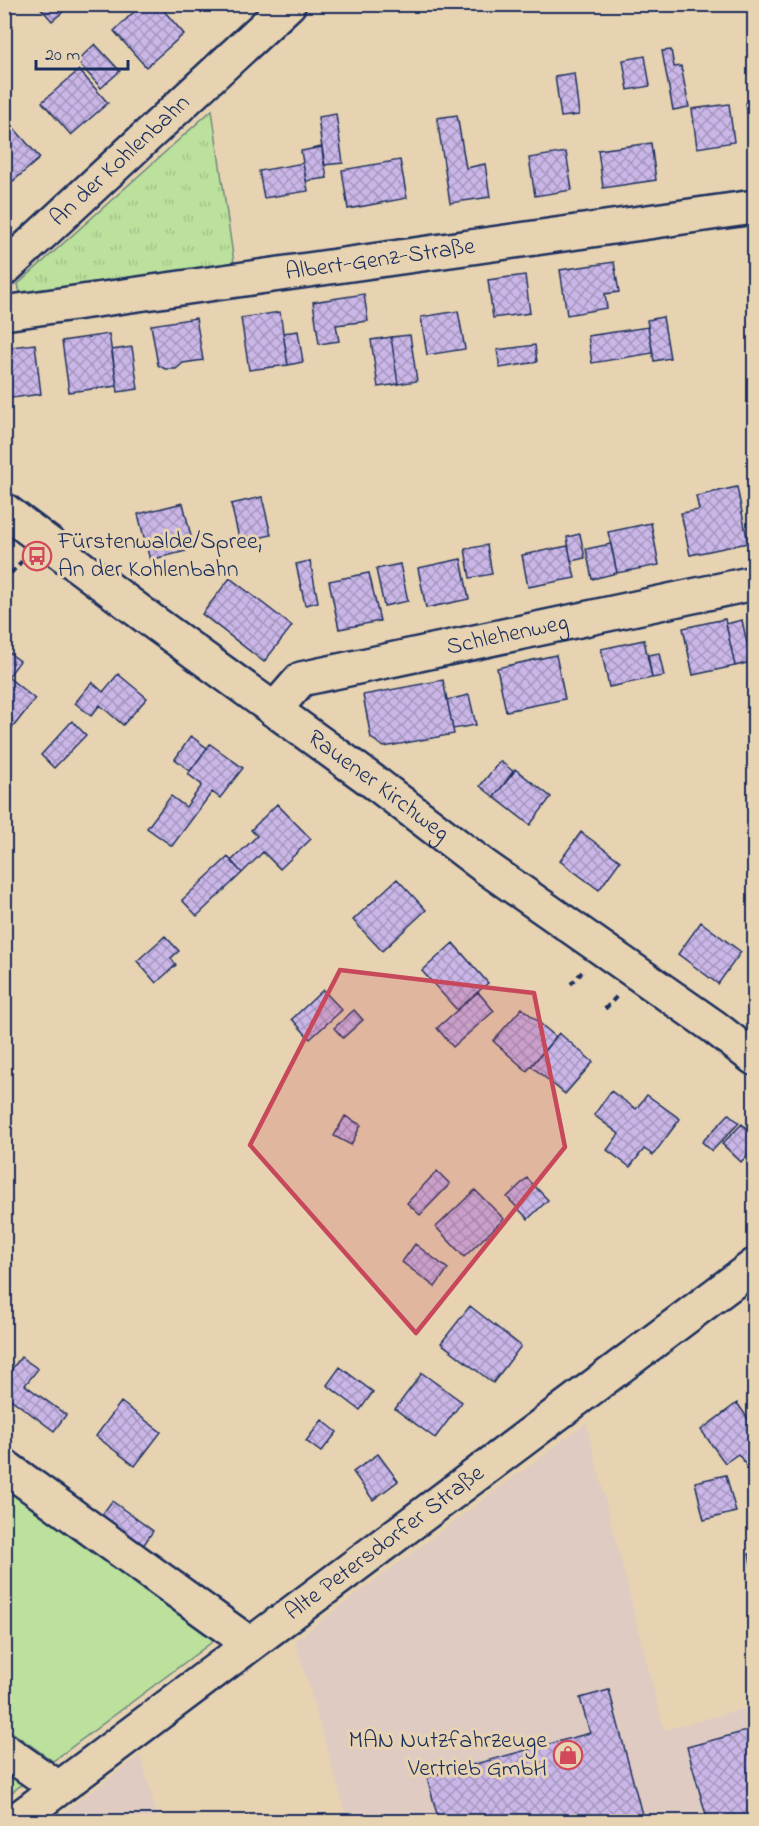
<svg xmlns="http://www.w3.org/2000/svg" width="759" height="1826" viewBox="0 0 759 1826" font-family="'Indie Flower',sans-serif">
<defs>
<pattern id="grass-tufts" width="24" height="20" patternUnits="userSpaceOnUse" patternTransform="scale(1.5)"><rect width="24" height="20" fill="#bce19c"/><path d="M3 7l-1-3M5 7V3M7 7l1-3M15 17l-1-3M17 17v-4M19 17l1-3" fill="none" stroke="#a1c189"/></pattern>
<pattern id="building-cross-hatch" width="8" height="8" patternUnits="userSpaceOnUse" patternTransform="scale(1.5)"><rect width="8" height="8" fill="#cbb7e7"/><path d="M0 0l8 8M0 8l8-8" fill="none" stroke="#a495be"/></pattern>
</defs>
<rect width="100%" height="100%" fill="#e7d3b1"/>
<filter id="ink" filterUnits="userSpaceOnUse"><feTurbulence type="fractalNoise" baseFrequency=".0167" numOctaves="2"/><feDisplacementMap in="SourceGraphic" scale="12" xChannelSelector="R" yChannelSelector="G"/><feConvolveMatrix kernelMatrix="1 2 1 2 8 2 1 2 1" color-interpolation-filters="sRGB"/></filter>
<g filter="url(#ink)">
<!-- built -->
<path fill="#dfcbc1" d="M586 1423 664 1730 754 1706V1821H348L295 1640Z
M140 1755 159 1821H52Z"/>
<!-- grass -->
<path fill="url(#grass-tufts)" stroke="#6c887d" stroke-width="1.5" d="M212 110 234 263 20 293 18 284Z"/>
<!-- garden -->
<path fill="#bce19c" stroke="#6c887d" stroke-width="1.5" d="M5 1475 224 1633 53 1761 5 1727Z
M5 1765 26 1781 5 1798Z"/>
<!-- building -->
<path fill="url(#building-cross-hatch)" stroke="#1b2f5e" stroke-width="1.5" d="M37 4H56L63 12 52 21Z
M142 4H158L184 34 146 67 114 31Z
M95 44 120 71 101 88 77 61Z
M671 50 674 67 681 66 689 107 673 110 662 51Z
M645 56 650 86 628 90 623 60Z
M79 70 108 103 71 135 42 102Z
M574 73 579 115 561 117 555 76Z
M754 101V131H750L746 103Z
M729 104 734 142 697 148 692 109Z
M336 114 343 163 324 165 318 117Z
M457 115 466 168 485 164 490 197 450 203 437 118Z
M13 127 40 158 4 189V134Z
M651 143 656 180 603 188 598 150Z
M322 147 327 178 306 181 301 151Z
M566 152 572 190 535 196 529 158Z
M400 160 407 198 348 209 342 170Z
M303 163 308 191 264 198 259 171Z
M614 262 619 292 605 294 607 308 567 315 560 270Z
M525 275 530 313 493 318 488 280Z
M364 294 368 321 336 325 339 341 319 344 313 302Z
M458 311 465 349 427 355 421 317Z
M280 312 288 365 249 370 241 318Z
M663 317 670 358 654 361 647 320Z
M196 318 203 360 183 363 176 369H165L158 365 151 325Z
M648 327 653 353 592 363 588 336Z
M298 331 303 362 288 365 283 333Z
M109 334 117 386 69 392 62 341Z
M410 335 417 381 398 384 391 337Z
M391 337 398 384 378 387 371 340Z
M35 344 41 394 4 399V348Z
M535 345 537 362 500 368 497 350Z
M132 347 138 389 118 392 112 350Z
M737 487 748 543 690 555 681 513 699 510 696 496Z
M262 497 271 535 240 542 231 504Z
M183 503 194 549 150 560 138 514Z
M651 523 659 565 617 573 608 532Z
M580 534 585 558 571 561 567 537Z
M611 544 617 573 592 579 586 549Z
M487 545 492 574 470 578 465 549Z
M568 546 575 578 528 587 522 555Z
M461 559 469 599 426 608 418 568Z
M310 561 318 602 305 605 296 564Z
M400 564 408 601 384 606 376 569Z
M369 573 380 621 339 629 329 581Z
M230 578 292 626 264 662 202 614Z
M725 619 735 666 693 675 683 628Z
M742 620 751 662 735 666 726 624Z
M644 640 652 678 609 687 601 649Z
M4 649 20 661 8 677 35 699 6 736 4 735Z
M659 653 664 676 652 678 648 655Z
M556 655 565 699 506 711 497 668Z
M118 674 147 698 123 725 100 705 91 716 75 703 92 682 103 692Z
M443 680 454 734 384 747 371 738 363 695Z
M469 695 476 725 453 729 447 700Z
M72 721 86 735 54 768 41 755Z
M191 736 207 748 190 771 175 759Z
M210 744 243 768 220 798 212 792 172 846 147 828 171 796 186 807 202 785 188 774Z
M500 761 514 772 494 797 480 786Z
M515 769 551 797 530 825 494 797Z
M277 804 311 839 280 869 263 852 242 873 231 861 257 836 251 830Z
M581 832 620 861 599 890 560 861Z
M228 857 242 873 197 916 182 900Z
M397 879 426 910 382 951 353 920Z
M701 922 741 952 718 984 678 954Z
M165 936 179 951 171 958 176 965 156 983 137 961Z
M453 943 488 983 457 1010 422 971Z
M323 990 342 1010 310 1039 292 1019Z
M478 992 494 1011 453 1047 437 1028Z
M522 1008 556 1037 527 1071 493 1041Z
M354 1010 363 1020 343 1038 334 1028Z
M559 1033 593 1062 565 1094 531 1066Z
M611 1091 636 1109 647 1095 680 1119 653 1155 644 1149 630 1167 607 1150 619 1134 594 1115Z
M729 1114 739 1123 712 1151 702 1142Z
M345 1116 361 1125 351 1145 334 1136Z
M742 1124 754 1136V1148L741 1162 722 1144Z
M437 1171 450 1184 420 1215 407 1203Z
M527 1178 548 1200 528 1219 507 1197Z
M475 1190 504 1219 464 1257 436 1227Z
M415 1244 448 1269 435 1287 402 1262Z
M470 1306 521 1346 493 1383 441 1343Z
M21 1357 38 1369 25 1385 66 1415 54 1431 4 1394V1379Z
M340 1367 373 1392 360 1410 327 1385Z
M422 1373 462 1402 435 1438 395 1409Z
M121 1402 161 1432 135 1466 96 1436Z
M737 1403 754 1427V1460L747 1466 738 1454 725 1463 701 1430Z
M322 1420 337 1432 321 1452 306 1441Z
M378 1454 398 1481 373 1500 353 1472Z
M726 1475 736 1512 704 1520 695 1482Z
M112 1501 153 1531 143 1546 101 1516Z
M754 1553V1578L749 1554Z
M609 1690 644 1822H439L427 1777 590 1733 580 1698Z
M754 1729V1817L737 1822H708L687 1747Z
M247 1815 252 1822H239Z"/>
<g fill="none" stroke-linecap="round" stroke-linejoin="round">
<!-- minor casing -->
<g stroke="#1b2f5e" stroke-width="38">
<g id="minor">
<path id="s1" d="M4 269 289 4"/>
<path id="s2" d="M4 313 754 207"/>
<path id="s3" d="M4 510 152 621 378 785 484 866 713 1026 754 1058"/>
<path id="s4" d="M274 710 301 679 754 583"/>
<path d="M4 1466 250 1644"/>
<path d="M4 1750 58 1788"/>
<path id="s5" d="M14 1822 754 1266"/>
</g>
</g>
<!-- path -->
<path stroke="#1b2f5e" stroke-width="4" stroke-dasharray="6 4.5" stroke-linecap="butt" d="M4 581 22 561
M571 984 582 972
M605 1009 617 996"/>
<!-- minor -->
<use href="#minor" stroke="#e7d3b1" stroke-width="33"/>
</g>
</g>
<!-- marked area -->
<path fill="#c8485b" fill-opacity="0.2" stroke="#c8485b" stroke-width="4.5" stroke-linejoin="round" d="M340 970 534 993 565 1147 416 1333 250 1145Z"/>
<!-- icons -->
<defs>
<g id="bus-ring" transform="scale(1.5)"><circle r="9.5" fill="#e7d3b1" stroke="#d1495b" stroke-width="1.5"/><path d="M-5-6H5V4H4V6H2V4H-2V6H-4V4H-5ZM-3.5-4V0h7V-4ZM-3.5 1.2v1.5H-2V1.2ZM2 1.2v1.5H3.5V1.2Z" fill="#d1495b"/></g>
<g id="shop-ring" transform="scale(1.5)"><circle r="9.5" fill="#e7d3b1" stroke="#d1495b" stroke-width="1.5"/><path d="M-5-2.5h2.3a2.7 3.5 0 0 1 5.4 0H5L5.5 6h-11ZM-1.5-2.5h3a1.5 2.3 0 0 0-3 0Z" fill="#d1495b"/></g>
</defs>
<g fill-rule="evenodd">
<use href="#bus-ring" x="37" y="556"/>
<use href="#shop-ring" x="568" y="1755"/>
</g>
<g text-anchor="middle" dominant-baseline="central" stroke-width="6" stroke-linejoin="round" paint-order="stroke">
<!-- street labels -->
<g font-size="24" fill="#1b2f5e" stroke="#e7d3b1">
<text stroke="none"><textPath href="#s1" startOffset="159">An der Kohlenbahn</textPath></text>
<text stroke="none"><textPath href="#s2" startOffset="380">Albert-Genz-Straße</textPath></text>
<text stroke="none"><textPath href="#s4" startOffset="252">Schlehenweg</textPath></text>
<text stroke="none"><textPath href="#s3" startOffset="465">Rauener Kirchweg</textPath></text>
<text stroke="none"><textPath href="#s5" startOffset="464">Alte Petersdorfer Straße</textPath></text>
</g>
<!-- poi labels -->
<g font-size="24" fill="#1b2f5e" stroke="#e7d3b1" text-anchor="start">
<text x="58" y="542">Fürstenwalde/Spree,<tspan x="58" dy="28">An der Kohlenbahn</tspan></text>
<text x="547" y="1741" text-anchor="end">MAN Nutzfahrzeuge<tspan x="547" dy="28">Vertrieb GmbH</tspan></text>
</g>
</g>
<!-- margin -->
<rect width="759" height="1826" fill="none" stroke="#e7d3b1" stroke-width="24"/>
<rect x="12" y="12" width="735" height="1802" fill="none" stroke="#1b2f5e" stroke-width="2" filter="url(#ink)"/>
<!-- scale -->
<path d="M36 60v9h92v-9" fill="none" stroke="#1b2f5e" stroke-width="3"/>
<text x="45" y="60" font-size="18" fill="#1b2f5e" stroke="#e7d3b1" stroke-width="4.5" paint-order="stroke">20 m</text>
</svg>
